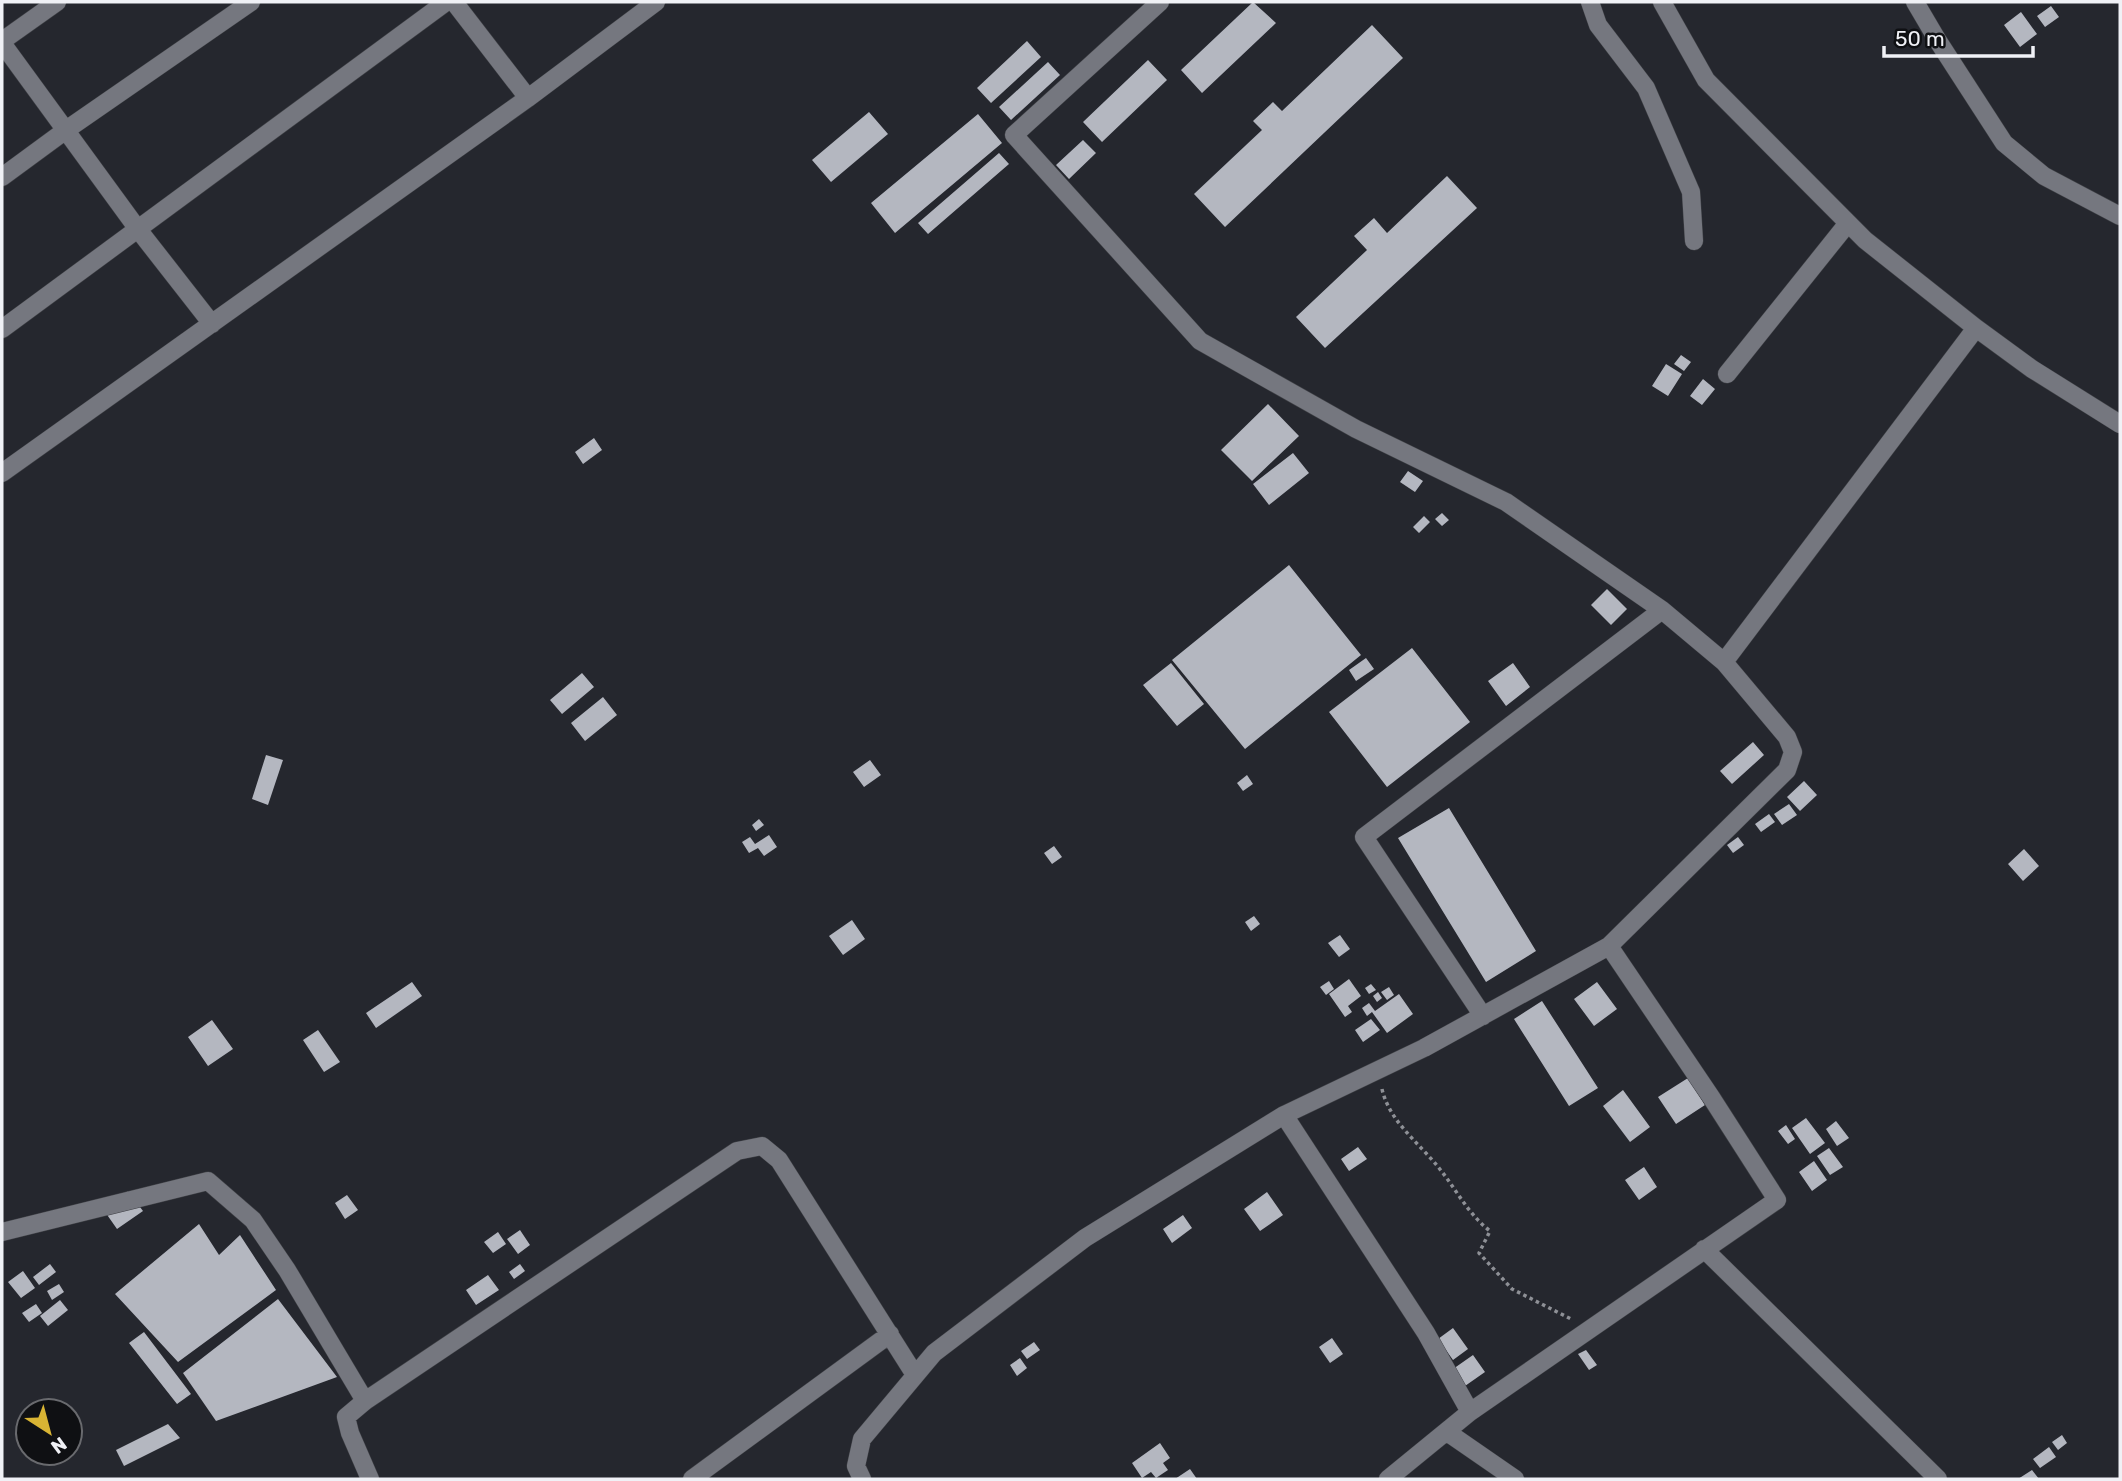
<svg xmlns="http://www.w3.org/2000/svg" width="2122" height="1481" viewBox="0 0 2122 1481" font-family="Rubik,sans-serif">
<rect width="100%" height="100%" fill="#25272e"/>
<!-- building -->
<path fill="#b4b7c0" d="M1253 2 1276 23 1202 93 1181 70Z
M2051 6 2059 17 2045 27 2037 16Z
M2021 12 2037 34 2020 47 2004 25Z
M1372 25 1403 58 1225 227 1194 194 1262 130 1253 121 1273 102 1282 111Z
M1027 41 1041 57 991 103 977 88Z
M1148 60 1167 80 1102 142 1083 122Z
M1048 62 1060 75 1011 120 999 107Z
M869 112 888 134 831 182 812 160Z
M978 114 1002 143 895 233 871 203Z
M1083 140 1096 153 1069 179 1056 165Z
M999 153 1009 164 928 234 918 223Z
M1447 176 1477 208 1325 348 1296 317 1367 250 1354 236 1374 218 1387 233Z
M1681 355 1691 362 1684 371 1674 364Z
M1666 364 1682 374 1668 396 1652 386Z
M1703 379 1715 389 1702 405 1690 396Z
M1268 404 1299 436 1252 481 1221 450Z
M594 438 602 450 583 464 575 452Z
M1293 453 1309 473 1269 505 1253 484Z
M1408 471 1423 481 1415 492 1400 482Z
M1442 513 1449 520 1442 526 1435 519Z
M1424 516 1430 522 1419 533 1413 527Z
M1289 565 1361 655 1245 749 1172 660Z
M1607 589 1627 609 1611 625 1591 605Z
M1412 648 1470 722 1387 787 1329 712Z
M1366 658 1374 669 1356 681 1349 670Z
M1171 663 1204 704 1177 726 1143 685Z
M1513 663 1530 687 1506 706 1488 681Z
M582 673 594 687 562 714 550 700Z
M603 697 617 715 585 741 571 723Z
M1753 742 1764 755 1732 784 1720 771Z
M266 755 283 760 268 805 252 799Z
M870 760 881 775 864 787 853 772Z
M1247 775 1253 784 1243 791 1237 783Z
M1804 781 1817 795 1800 811 1787 797Z
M1789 804 1797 815 1782 825 1774 814Z
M1449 808 1536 951 1486 982 1398 838Z
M1769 814 1775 822 1761 832 1755 824Z
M759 819 764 825 756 831 752 825Z
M769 835 777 847 764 856 758 848 749 853 742 842 750 837 755 844Z
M1738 837 1744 845 1733 853 1727 845Z
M1054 846 1062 857 1052 864 1044 853Z
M2024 849 2039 866 2023 881 2008 864Z
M1254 916 1260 924 1251 931 1245 922Z
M852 920 865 939 843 955 829 936Z
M1340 935 1350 949 1339 957 1328 943Z
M1349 979 1361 996 1348 1006 1352 1012 1345 1017 1329 994Z
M1329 981 1334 989 1326 995 1320 987Z
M412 982 422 996 376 1028 366 1013Z
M1597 982 1617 1009 1594 1026 1574 999Z
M1371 984 1376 990 1369 994 1365 988Z
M1389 987 1394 995 1387 1000 1381 992Z
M1378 992 1382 998 1377 1002 1373 996Z
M1399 994 1413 1014 1387 1033 1372 1012 1367 1016 1362 1008 1369 1003 1375 1011Z
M1542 1001 1598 1088 1569 1106 1514 1019Z
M1371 1019 1380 1030 1363 1042 1355 1030Z
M212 1020 233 1049 208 1066 188 1037Z
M318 1030 340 1062 324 1072 303 1040Z
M1688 1078 1705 1105 1676 1124 1658 1097Z
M1623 1090 1650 1127 1630 1142 1603 1106Z
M1806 1118 1825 1143 1810 1154 1792 1128Z
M1836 1121 1849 1138 1837 1146 1826 1129Z
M1786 1125 1795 1139 1788 1144 1778 1131Z
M1358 1147 1367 1159 1349 1171 1341 1159Z
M1829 1148 1843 1167 1830 1175 1817 1156Z
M1814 1161 1827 1180 1812 1191 1799 1172Z
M1644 1167 1657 1187 1639 1200 1625 1180Z
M128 1191 143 1211 117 1229 103 1209Z
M1267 1192 1283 1215 1260 1231 1244 1209Z
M347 1195 358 1210 345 1219 335 1203Z
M1183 1215 1192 1228 1172 1243 1163 1229Z
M199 1224 219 1255 240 1235 276 1290 178 1362 115 1294Z
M520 1230 530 1245 518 1254 507 1239Z
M498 1232 506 1244 493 1253 484 1242Z
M50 1264 56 1272 39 1285 33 1277Z
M520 1264 525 1271 514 1279 509 1272Z
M23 1271 35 1288 21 1298 8 1282Z
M488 1275 499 1290 476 1305 466 1290Z
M59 1284 64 1292 52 1300 47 1291Z
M278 1299 337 1377 216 1421 183 1373Z
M60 1300 68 1310 48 1326 40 1316Z
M36 1304 42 1313 29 1322 22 1313Z
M1453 1328 1468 1349 1453 1360 1438 1339Z
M144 1332 191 1394 177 1404 129 1343Z
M1332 1338 1343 1354 1330 1363 1319 1347Z
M1034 1342 1040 1350 1027 1359 1021 1351Z
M1586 1350 1597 1365 1589 1370 1578 1354Z
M1473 1355 1485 1372 1465 1386 1453 1369Z
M1020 1358 1027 1368 1017 1376 1010 1365Z
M168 1424 180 1438 124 1466 116 1450Z
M2062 1435 2067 1443 2058 1450 2052 1442Z
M1160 1443 1170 1458 1163 1463 1168 1470 1156 1478 1151 1472 1142 1478 1132 1463Z
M2049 1447 2056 1457 2040 1468 2033 1459Z
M1190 1469 1197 1479H1175Z
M2032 1470 2039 1479H2018Z"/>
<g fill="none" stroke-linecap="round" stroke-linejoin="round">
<!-- minor casing -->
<g stroke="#404247" stroke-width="19">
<path id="minor" d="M454 2 528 98
M1160 2 1014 135 1200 341 1356 429 1506 502 1662 610 1724 662 1787 737 1793 752 1787 770 1609 946
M1590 2 1598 25 1646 88 1691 192 1694 241
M1662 2 1706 80 1865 240 1976 328
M1915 2 1938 41 2004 143 2044 176 2120 216
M2 41 57 2
M2 43 137 228 212 324
M2 177 66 130 251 2
M2 329 446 2
M1727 374 1848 223
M2 473 528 98 656 2
M1724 662 1976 328 2032 369 2120 424
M1483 1016 1364 837 1662 610
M2 1232 208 1181 253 1220 287 1270 365 1401 737 1151 762 1146 779 1160 915 1375
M1704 1249 1938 1479
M365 1401 346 1417 350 1433 370 1479
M1447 1432 1515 1479
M692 1479 890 1334
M862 1479 856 1466 862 1439 934 1353 1085 1238 1284 1115 1424 1048 1609 946 1711 1097 1777 1200 1470 1412 1426 1333 1284 1115
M1388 1479 1470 1412"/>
</g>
<!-- path -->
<path stroke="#8e9096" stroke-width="3.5" stroke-dasharray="3.5 3.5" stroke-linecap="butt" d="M1382 1089C1389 1121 1419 1143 1439 1168 1456 1189 1468 1214 1490 1231L1479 1253 1512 1289 1573 1320"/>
<!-- minor -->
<use href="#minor" stroke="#75777f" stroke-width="18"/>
</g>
<!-- border -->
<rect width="2122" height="1481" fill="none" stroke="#f0f1f6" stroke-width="7"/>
<!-- north arrow -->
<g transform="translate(49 1432) rotate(144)"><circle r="33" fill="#0f1013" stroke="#696a6e" stroke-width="2"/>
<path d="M0-5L12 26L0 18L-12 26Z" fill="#d8b434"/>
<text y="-10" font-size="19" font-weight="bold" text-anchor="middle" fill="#f0f1f6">N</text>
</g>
<!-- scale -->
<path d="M1884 46v10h149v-10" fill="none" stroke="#f0f1f6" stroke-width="3.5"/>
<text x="1895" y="46" font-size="21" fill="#f0f1f6" stroke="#0f1013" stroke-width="5" paint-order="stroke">50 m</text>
</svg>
